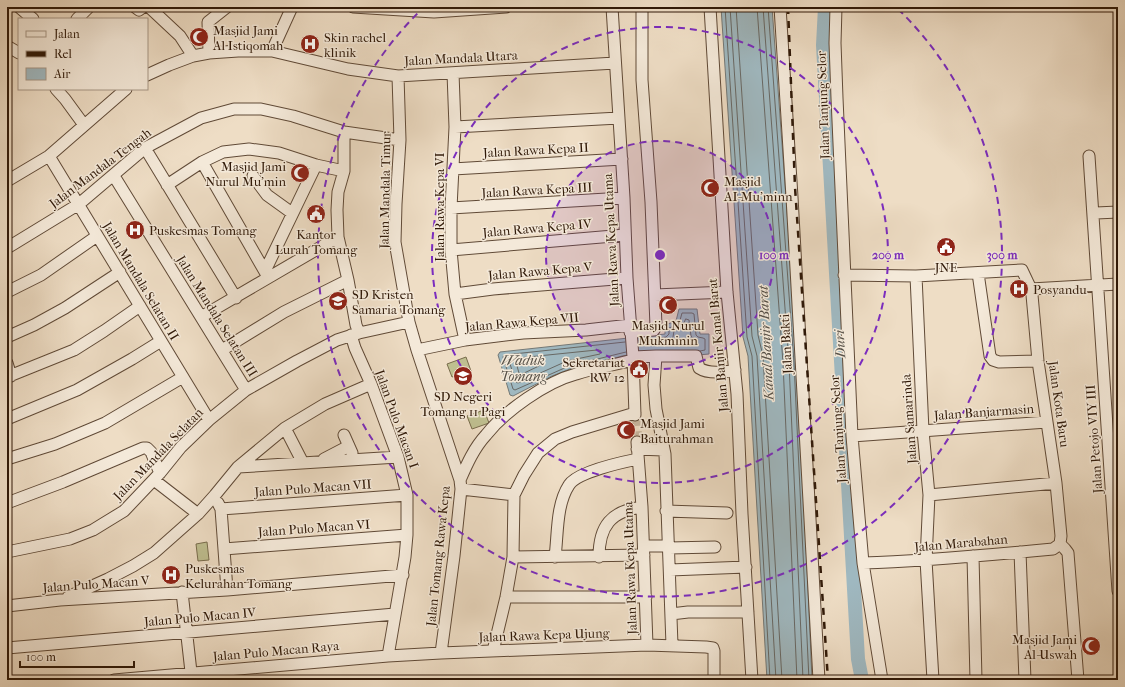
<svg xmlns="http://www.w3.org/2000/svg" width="1125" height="687" viewBox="0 0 1125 687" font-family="'IM FELL French Canon',serif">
<rect width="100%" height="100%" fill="#eeddc5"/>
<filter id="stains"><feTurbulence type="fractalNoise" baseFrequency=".005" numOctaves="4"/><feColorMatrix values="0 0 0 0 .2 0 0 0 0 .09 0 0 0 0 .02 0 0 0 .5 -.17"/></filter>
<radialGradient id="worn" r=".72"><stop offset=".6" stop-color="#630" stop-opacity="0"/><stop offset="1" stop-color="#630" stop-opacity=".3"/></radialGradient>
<!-- green -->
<path fill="#bfbf90" stroke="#786c4c" d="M466 357 471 371 452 377 447 364Z
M484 410 489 423 472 429 467 416Z
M207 542 209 560 198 561 196 544Z"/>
<!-- water -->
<path fill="#9fb8c0" stroke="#737876" d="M721 7H772L798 362 812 680H767L748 356 743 337Z
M679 309H697L700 334H709V354L698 355 641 353 622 356 599 363 570 369 552 376 513 396 510 395 498 355 500 352 665 334V325L676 321Z"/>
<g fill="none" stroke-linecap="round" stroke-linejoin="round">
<!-- shore -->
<path stroke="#686864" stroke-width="1" d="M725 7 747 337 752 356 770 680
M730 7 752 336 757 356 776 680
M736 7 758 335 763 356 782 680
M757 7 783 363 797 680
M763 7 789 363 803 680
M768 7 794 363 809 680
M686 319 689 320 691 336 697 343V345L670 344 669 342 673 337 674 331 682 327Z
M638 341 666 337 669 334V328L679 324 682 313H692L694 314 696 335 698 337 703 338 705 339V350L700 351
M625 342 504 355 503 357 513 389 515 390 569 366 626 352
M599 350 601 351 600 354 567 361 518 383 516 382 509 361 511 359Z
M538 362 540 363 539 366 522 374 519 373 517 366 518 364Z"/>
<!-- river -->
<path stroke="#9fb8c0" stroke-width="14" d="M825 7 823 45 858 659 862 680"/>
<!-- minor-tunnel -->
<path stroke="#c8b69f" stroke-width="11" stroke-dasharray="11 5.5" stroke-linecap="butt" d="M635 415 637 442"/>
<!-- minor casing -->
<g stroke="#604a37" stroke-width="13">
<path id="minor" d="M19 7 33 19
M135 7 139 10 143 7
M149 7 180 36 193 56
M353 7 434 12 506 7
M612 7 624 198 627 278 633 357 635 415
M710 7 727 292 737 394 742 514 752 680
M780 7 792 197 819 680
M836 7 835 43 837 98 852 436 863 563 882 680
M77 19 89 7
M7 46 19 53
M272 51 292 7
M209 53 208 22 227 7
M453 73 455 127 451 208V250L455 294 465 340
M147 75 169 65 193 56 209 53 238 51H272L348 69 398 76 615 63
M398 76 400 140 396 204 395 242 409 322 417 350 460 480 461 489 454 556 441 653
M56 89 65 99 84 125
M455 127 619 118
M344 132V171L338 192 337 210 338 237 348 280 356 325 359 333
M145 148 236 298
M49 156 209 420
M1089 156 1118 591
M202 162 268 277
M453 169 622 159
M114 176 246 390
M253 176 267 195 292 213
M7 181 49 156 126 89
M167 185 202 162 223 152 249 149 279 153 316 165 344 171
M451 208 624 198
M1096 213 1118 212
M7 248 79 204 145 148 201 118 234 109H261L293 116 344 132 400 140
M451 250 625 235
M265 271 316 165
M978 273 990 356 993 360 999 362 1038 361
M844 275 916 276 1022 270 1031 289 1032 295 1038 361 1056 483 1061 536 1060 544
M916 276 923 431 929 495 926 560 933 680
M1031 289 1118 284
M7 292 41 275 97 236
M455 294 493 289 627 278
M655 295 727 292
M201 317 338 237
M630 332 654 330 656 326 651 202 642 80V7
M351 335 355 348 371 384 398 457 407 495V535L405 557 388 656
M7 337 34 325 65 308 120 272
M222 350 284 312 348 280
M417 350 465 340 523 333 586 330 630 325
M656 356 654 385 656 409 665 454 672 645
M633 357 656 356H696L699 368C708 374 725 372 735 370
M7 363 11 376
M7 377 74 350 104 331 140 306
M7 419 77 390 132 359 161 341
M285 428 303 463
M344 435 352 453
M852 436 1047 422
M637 442 642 507 647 645
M637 449 663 450
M7 459 55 444 105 423 183 377
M324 459 349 446
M238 467 398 457
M154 480 198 514
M460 480C467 464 474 448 486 435 505 411 546 382 576 374 594 368 614 365 633 360
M461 489 514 495
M929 495 1056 483
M7 503 63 482 143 448H147L151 452 160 473
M218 503 221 509 227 590
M221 509 407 495
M666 511 727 513
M1060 544 1065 549 1068 553 1078 680
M644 546H666
M669 548 715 547
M224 549 407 535
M7 552 70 539 93 530 106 522 124 511 160 473 181 447 209 420 246 390 297 361 337 340 359 333 409 322
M1020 552 1025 680
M973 556 976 680
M513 557 644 555
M555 557C558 534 556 505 569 485 577 472 623 462 638 459
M599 557C599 526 611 511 642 507
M863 563C926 561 990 555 1053 549L1060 544
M670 570 746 567
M182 592 191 672
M68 597 108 579 133 566 154 553 198 514 215 495 238 467 285 428 325 404 371 384
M506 597H646
M7 606 60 600 227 590 403 575
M671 614 688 612H748
M7 648 395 614
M493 651 506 597 513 557 514 495 524 475 538 453 555 439 572 432 635 413
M114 680 388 656 441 653 647 645 706 647 713 648 714 651V680"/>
</g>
<!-- minor -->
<use href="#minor" stroke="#f4e9d9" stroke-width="11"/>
<!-- rail -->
<path stroke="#301908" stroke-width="2.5" stroke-dasharray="7 7" stroke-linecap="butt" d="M788 7 795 187 828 680"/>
</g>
<!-- distance rings -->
<circle cx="660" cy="255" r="114" fill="#7b2cbf" fill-opacity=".12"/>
<g fill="none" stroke="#7b2cbf" stroke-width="2" stroke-dasharray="7 5">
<circle cx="660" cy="255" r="114"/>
<circle cx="660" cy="255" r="228"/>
<path d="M898 9A342 342 0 1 1 422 9"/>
</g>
<!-- icons -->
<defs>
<g id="mosque-disc" transform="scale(1)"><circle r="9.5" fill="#8f2418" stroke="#f4e9d9"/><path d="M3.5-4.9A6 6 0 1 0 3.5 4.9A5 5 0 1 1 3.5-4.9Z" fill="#fff"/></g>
<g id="hospital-disc" transform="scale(1)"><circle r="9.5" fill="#8f2418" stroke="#f4e9d9"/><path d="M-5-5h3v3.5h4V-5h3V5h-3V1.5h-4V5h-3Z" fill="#fff"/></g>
<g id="civic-disc" transform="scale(1)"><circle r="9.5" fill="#8f2418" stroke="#f4e9d9"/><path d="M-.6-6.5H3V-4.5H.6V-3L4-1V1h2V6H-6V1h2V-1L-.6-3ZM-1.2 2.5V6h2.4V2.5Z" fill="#fff"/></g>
<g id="school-disc" transform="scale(1)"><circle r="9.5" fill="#8f2418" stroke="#f4e9d9"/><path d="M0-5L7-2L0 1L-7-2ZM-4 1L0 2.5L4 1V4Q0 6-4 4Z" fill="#fff"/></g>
</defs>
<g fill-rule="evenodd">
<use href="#mosque-disc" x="199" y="37"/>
<use href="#hospital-disc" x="310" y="44"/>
<use href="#mosque-disc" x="300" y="173"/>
<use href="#mosque-disc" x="710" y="188"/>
<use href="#civic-disc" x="316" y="214"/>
<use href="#hospital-disc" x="135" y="230"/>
<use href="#civic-disc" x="946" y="247"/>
<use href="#hospital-disc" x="1019" y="289"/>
<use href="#school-disc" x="338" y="301"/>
<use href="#mosque-disc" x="668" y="305"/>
<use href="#civic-disc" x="639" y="369"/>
<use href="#school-disc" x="463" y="376"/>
<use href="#mosque-disc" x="626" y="430"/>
<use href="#hospital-disc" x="171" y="575"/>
<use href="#mosque-disc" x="1091" y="646"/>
</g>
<g text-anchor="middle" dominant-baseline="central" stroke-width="3" stroke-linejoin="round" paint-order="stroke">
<!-- poi labels -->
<g font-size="13" fill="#301908" stroke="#f4e9d9" text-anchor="start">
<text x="213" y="30">Masjid Jami<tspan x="213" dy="15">Al Istiqomah</tspan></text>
<text x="324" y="37">Skin rachel<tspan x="324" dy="15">klinik</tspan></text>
<text x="286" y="166" text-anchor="end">Masjid Jami<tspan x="286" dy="15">Nurul Mu'min</tspan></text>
<text x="724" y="181">Masjid<tspan x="724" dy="15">AI-Mu'minn</tspan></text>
<text x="149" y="230">Puskesmas Tomang</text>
<text x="316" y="234" text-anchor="middle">Kantor<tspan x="316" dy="15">Lurah Tomang</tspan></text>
<text x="946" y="267" text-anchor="middle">JNE</text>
<text x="1033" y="289">Posyandu</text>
<text x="352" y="294">SD Kristen<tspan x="352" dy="15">Samaria Tomang</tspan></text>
<text x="668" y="325" text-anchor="middle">Masjid Nurul<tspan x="668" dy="15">Mukminin</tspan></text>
<text x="625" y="362" text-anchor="end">Sekretariat<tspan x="625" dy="15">RW 12</tspan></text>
<text x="463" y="396" text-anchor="middle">SD Negeri<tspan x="463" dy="15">Tomang 11 Pagi</tspan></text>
<text x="640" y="423">Masjid Jami<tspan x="640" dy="15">Baiturahman</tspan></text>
<text x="185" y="568">Puskesmas<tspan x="185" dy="15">Kelurahan Tomang</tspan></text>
<text x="1077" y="639" text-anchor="end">Masjid Jami<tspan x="1077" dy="15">Al-Uswah</tspan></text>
</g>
<!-- street labels -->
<g font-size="13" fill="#301908" stroke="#f4e9d9">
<text transform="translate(461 58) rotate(-3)">Jalan Mandala Utara</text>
<text transform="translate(823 105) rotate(-92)">Jalan Tanjung Selor</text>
<text transform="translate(536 150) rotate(-3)">Jalan Rawa Kepa II</text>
<text transform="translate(100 168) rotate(-37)">Jalan Mandala Tengah</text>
<text transform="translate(385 190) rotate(-89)">Jalan Mandala Timur</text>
<text transform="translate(537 190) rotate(-3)">Jalan Rawa Kepa III</text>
<text transform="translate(439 207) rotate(-90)">Jalan Rawa Kepa VI</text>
<text transform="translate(537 228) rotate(-5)">Jalan Rawa Kepa IV</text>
<text transform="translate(611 240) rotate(-93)">Jalan Rawa Kepa Utama</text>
<text transform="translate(540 271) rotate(-5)">Jalan Rawa Kepa V</text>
<text transform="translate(141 281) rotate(59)">Jalan Mandala Selatan II</text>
<text transform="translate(217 316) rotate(58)">Jalan Mandala Selatan III</text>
<text transform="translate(522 322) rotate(-5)">Jalan Rawa Kepa VII</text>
<text transform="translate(786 344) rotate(-93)">Jalan Bakti</text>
<text transform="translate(718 345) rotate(-95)">Jalan Banjir Kanal Barat</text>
<text transform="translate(1059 404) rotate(82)">Jalan Kota Baru</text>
<text transform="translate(984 412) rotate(-4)">Jalan Banjarmasin</text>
<text transform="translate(397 419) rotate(70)">Jalan Pulo Macan I</text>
<text transform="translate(909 419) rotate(-94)">Jalan Samarinda</text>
<text transform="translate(838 429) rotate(-94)">Jalan Tanjung Selor</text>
<text transform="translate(1094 439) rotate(-94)">Jalan Petojo VIY III</text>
<text transform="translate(158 454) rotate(-46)">Jalan Mandala Selatan</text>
<text transform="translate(313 488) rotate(-4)">Jalan Pulo Macan VII</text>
<text transform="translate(314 528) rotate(-4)">Jalan Pulo Macan VI</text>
<text transform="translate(961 543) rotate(-5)">Jalan Marabahan</text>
<text transform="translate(438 556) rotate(-84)">Jalan Tomang Rawa Kepa</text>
<text transform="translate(630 568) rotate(-92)">Jalan Rawa Kepa Utama</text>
<text transform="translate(96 584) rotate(-4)">Jalan Pulo Macan V</text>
<text transform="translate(200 617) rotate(-5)">Jalan Pulo Macan IV</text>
<text transform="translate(544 635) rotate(-2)">Jalan Rawa Kepa Ujung</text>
<text transform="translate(276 651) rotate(-5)">Jalan Pulo Macan Raya</text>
</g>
<!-- water labels -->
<g font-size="14" font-style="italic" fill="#575148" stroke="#f4e9d9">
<text transform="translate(766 343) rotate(-93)">Kanal Banjir Barat</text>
<text transform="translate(840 344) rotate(-93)">Duri</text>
<text x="523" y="360">Waduk<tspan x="523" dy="16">Tomang</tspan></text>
</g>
</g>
<circle cx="660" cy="255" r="6" fill="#7b2cbf" stroke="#f4e9d9" stroke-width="2"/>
<g font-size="12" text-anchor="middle" font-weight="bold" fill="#7b2cbf" stroke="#f4e9d9" stroke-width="3" stroke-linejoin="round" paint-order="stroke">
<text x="774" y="259">100 m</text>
<text x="888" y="259">200 m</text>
<text x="1002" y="259">300 m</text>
</g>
<!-- margin -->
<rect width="1125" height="687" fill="none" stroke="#eeddc5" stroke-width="24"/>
<rect x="8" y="8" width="1109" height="671" fill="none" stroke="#301908" stroke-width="2"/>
<rect x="12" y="12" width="1101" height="663" fill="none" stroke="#301908"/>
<!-- legend -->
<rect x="18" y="18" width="130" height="72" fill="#f4e9d9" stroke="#a69685"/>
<rect x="26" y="31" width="20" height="6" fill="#f4e9d9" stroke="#a69685"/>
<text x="54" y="38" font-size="12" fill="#301908">Jalan</text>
<rect x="26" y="51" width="20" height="6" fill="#301908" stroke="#a69685"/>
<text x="54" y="58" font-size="12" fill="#301908">Rel</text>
<rect x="26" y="68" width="20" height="12" fill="#9fb8c0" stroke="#a69685"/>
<text x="54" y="78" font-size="12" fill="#301908">Air</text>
<!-- scale -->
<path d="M20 661v6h114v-6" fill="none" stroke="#301908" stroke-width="2"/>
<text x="26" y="661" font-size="12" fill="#301908" stroke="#f4e9d9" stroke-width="3" paint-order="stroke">100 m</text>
<rect width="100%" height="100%" filter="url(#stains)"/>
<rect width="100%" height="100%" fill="url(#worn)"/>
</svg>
